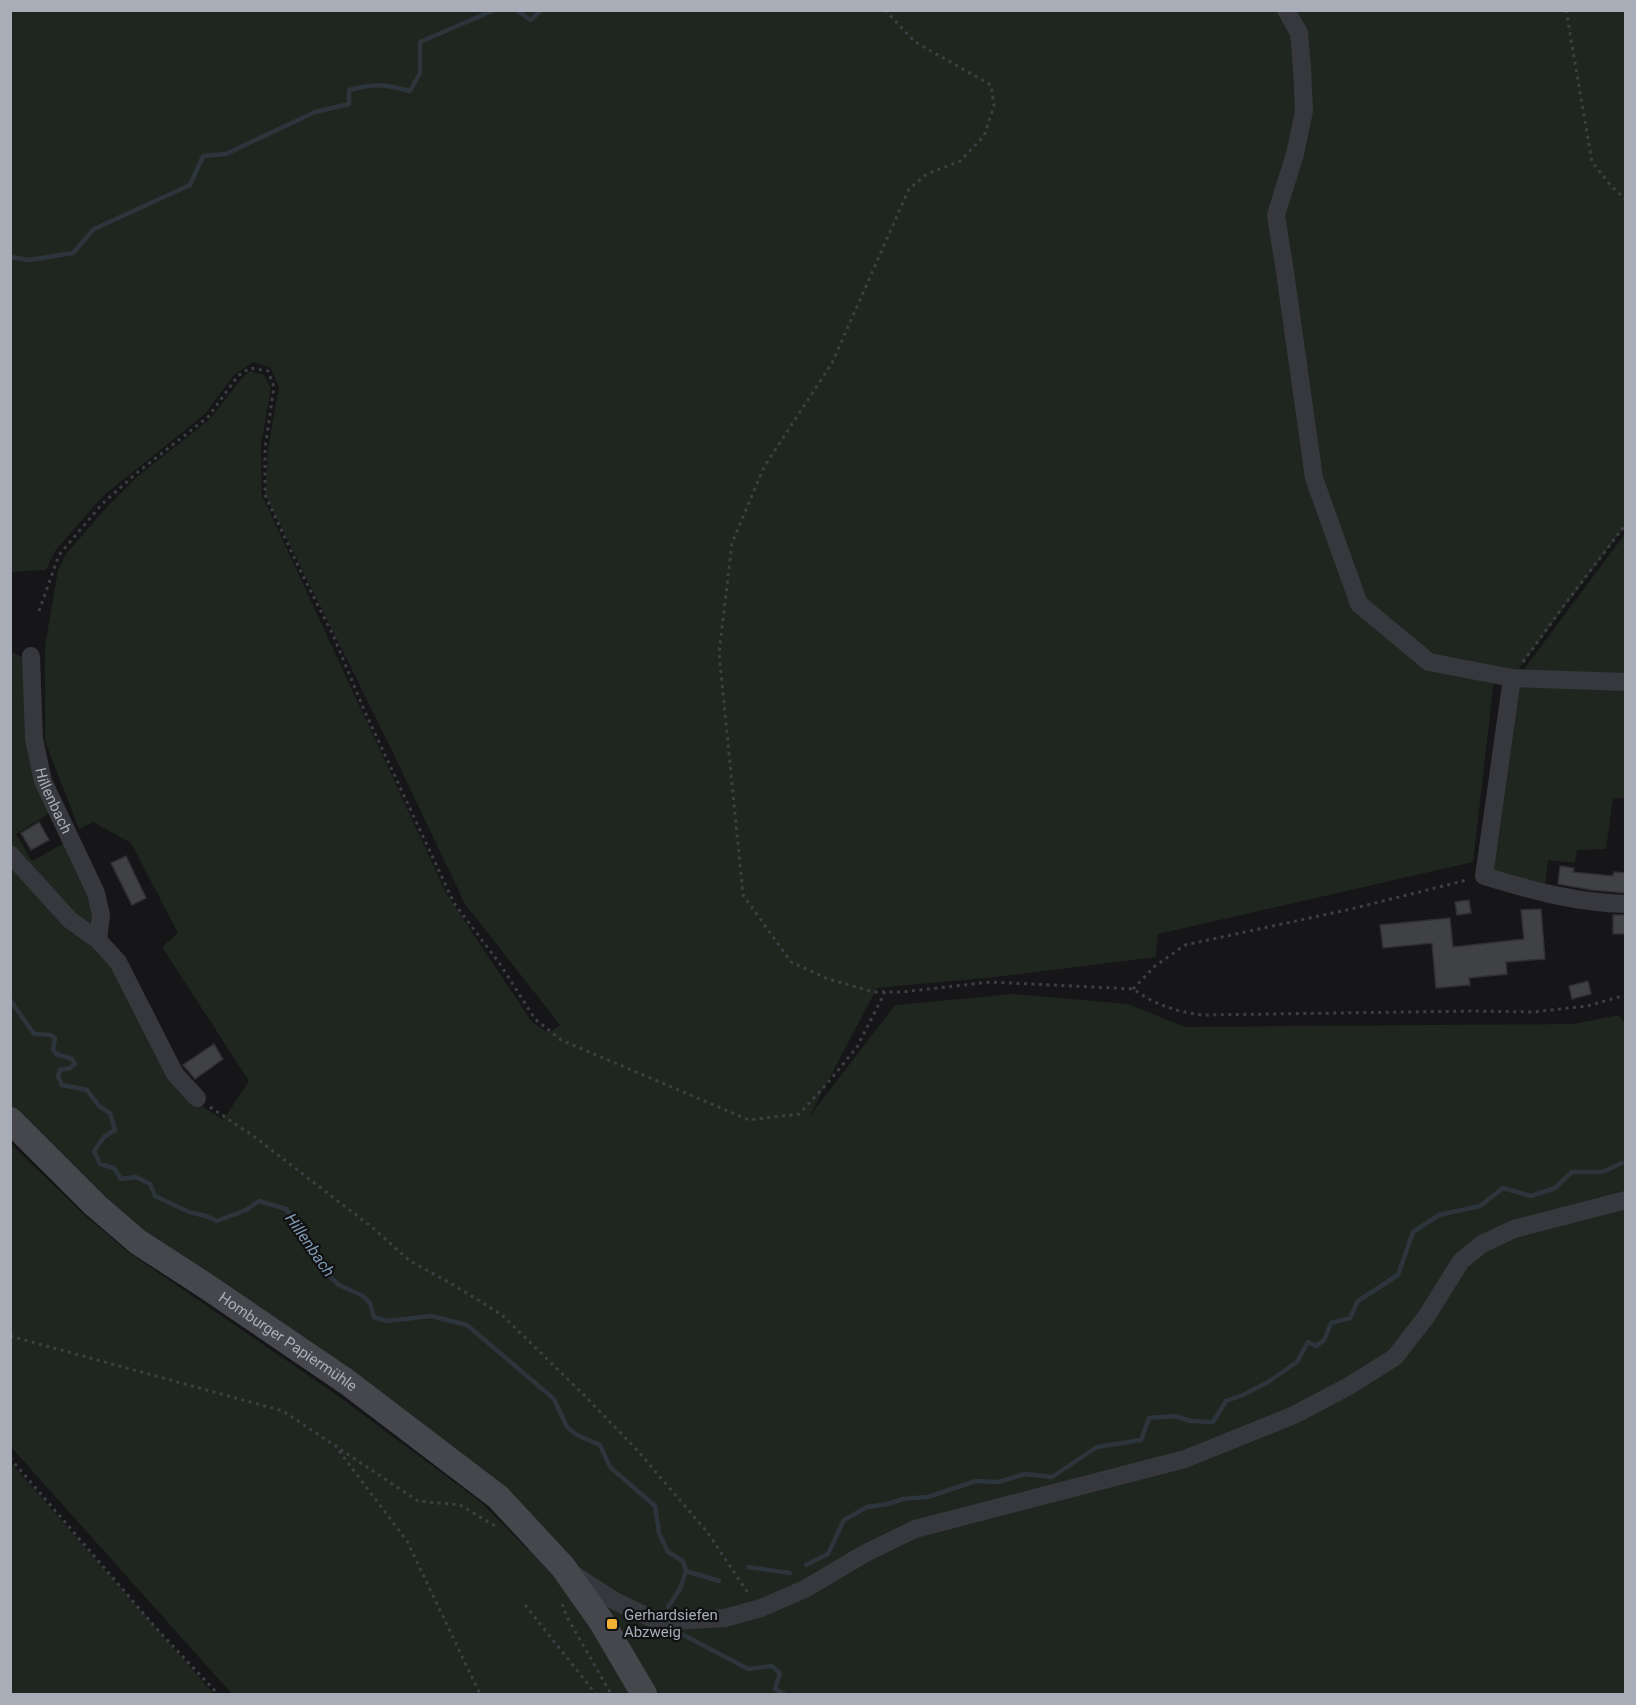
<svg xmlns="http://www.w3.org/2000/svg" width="1636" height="1705" viewBox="0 0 1636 1705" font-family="Roboto,sans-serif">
<rect width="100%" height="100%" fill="#161618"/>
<!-- green -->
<path fill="#1e261f" d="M11 11H1625V526L1512 678 1494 680 1473 862 1158 934 1156 957 995 977 877 988 809 1117 895 1005 1013 994 1128 1004 1185 1027 1573 1024 1619 1015 1626 1026 1625 1694H232L11 1447V1144L81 1212 128 1252 334 1393 481 1502 528 1550 542 1536 143 1239 11 1109V862L97 940 196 1102 223 1120 249 1081 162 947 178 933 131 843 93 822 79 829 45 741V646L58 570 66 554 106 508 139 475 209 420 242 378 250 371 264 375 271 388 261 445 262 495 447 895 532 1022 549 1033 560 1025 465 904 384 734 265 495 268 448 279 387 270 367 253 362 233 376 205 414 102 497 55 551 46 570 11 572Z
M1625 534V677L1521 673Z
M11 652 27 659 53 811 16 834 32 861 66 842 96 914 91 929 11 848Z
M1517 685 1625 688V798H1613L1606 849 1577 850 1575 863 1548 860 1545 886 1487 872Z
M10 1463H11L214 1694H11Z"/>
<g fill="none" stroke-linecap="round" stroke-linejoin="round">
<!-- stream -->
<path stroke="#2c353c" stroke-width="4.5" d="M516 10 531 20 541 10
M10 257 29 260 73 253 94 229 190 185 203 156 226 154 315 112 349 104V90C377 83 383 84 410 91L420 73V42L494 10
M10 1000 34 1034 51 1035 55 1038 53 1049 56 1054 72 1059 75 1064 70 1068 60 1070 58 1076 62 1085 87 1090 99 1106 110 1113 115 1130 104 1137 94 1151 100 1164 114 1168 121 1179 136 1177 150 1184 155 1196 189 1212 206 1216 217 1221 246 1210 259 1201 286 1209 302 1229 324 1271 339 1285 363 1296 370 1303 374 1317 387 1321 431 1316 467 1325 554 1399 567 1427 577 1435 600 1445 610 1467 655 1506 659 1533 668 1552 683 1561 686 1571 680 1589 668 1607
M806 1565 828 1554 844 1520 867 1507 888 1504 903 1499 928 1497 976 1481 998 1482 1025 1474 1052 1477 1097 1447 1141 1440 1149 1418 1175 1416 1190 1421 1213 1422 1226 1401 1243 1395 1268 1382 1297 1362 1308 1342 1316 1346 1324 1340 1331 1323 1350 1318 1358 1301 1398 1275 1413 1232 1439 1215 1480 1206 1503 1188 1531 1196 1555 1188 1572 1172H1602L1622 1163
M748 1567 790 1573
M686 1571 719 1581
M678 1632 748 1669 772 1666 780 1673 775 1689 784 1694"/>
</g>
<!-- building -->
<path fill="#404145" stroke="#303034" stroke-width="1.5" d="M39 822 49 840 31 850 21 833Z
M126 856 146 898 132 905 111 863Z
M1560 866 1574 868 1573 872 1613 876 1614 872 1626 873V893L1591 890 1558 884Z
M1469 900 1471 913 1457 915 1455 902Z
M1541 909 1545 959 1506 962 1507 974 1469 978 1470 985 1436 988 1432 943 1383 948 1380 925 1450 918 1453 947 1524 939 1521 910Z
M1613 915H1626V934H1613Z
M1588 981 1591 994 1572 999 1569 986Z
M214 1044 223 1059 195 1079 183 1065Z"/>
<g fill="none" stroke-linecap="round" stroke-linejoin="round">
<!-- path -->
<path stroke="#3d3f44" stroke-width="3" stroke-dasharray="3 4.5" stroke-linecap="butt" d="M885 10 915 42 991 85 994 106 984 136 960 161 927 174 909 189 832 363 764 467 732 543 719 653 743 895 791 962 828 979 874 992H902L991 982 1133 989C1156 1005 1174 1011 1202 1015L1476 1011 1533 1012 1587 1006 1626 995
M1566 10 1592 162 1612 187 1626 200
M39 611 59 555 102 504 138 472 208 417 238 376 250 368 268 371 274 387 265 448V495L299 568 333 635 365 712 454 903 500 964 535 1019 561 1040 749 1120 799 1114 826 1085 857 1047 885 992
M1523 662 1565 604 1626 524
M1133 989 1155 966 1185 945 1351 909 1467 880
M210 1107 252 1135 373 1228 410 1261 452 1284 502 1315 582 1393 637 1450 708 1533 750 1596
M10 1336 283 1411 418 1501 460 1505 495 1526
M339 1451 407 1541 480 1694
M10 1458 156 1628 218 1694
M562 1604 567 1617 611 1694
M525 1605 596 1694"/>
<!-- street -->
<g stroke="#37383d" stroke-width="18">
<path d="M1286 10 1299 33 1302 68 1304 111 1295 154 1276 215 1285 272 1314 478 1359 604 1429 662 1512 678 1626 682"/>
<path id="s1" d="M31 656 34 739 43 781 96 893 101 915 98 940"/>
<path d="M1512 678 1484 876C1530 890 1577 903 1626 904"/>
<path d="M10 854 70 920 98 940 118 962 175 1074 197 1098"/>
<path d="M573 1574 615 1601 659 1622 725 1618 761 1608 805 1589 864 1554 915 1529 1185 1459 1294 1415 1349 1386 1395 1357 1426 1317 1461 1261 1482 1244 1514 1229 1626 1200"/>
</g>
<!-- secondary -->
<path stroke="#45474d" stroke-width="26" id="s2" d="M10 1120 95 1205 138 1242 203 1284 347 1382 498 1497 563 1567 601 1621 644 1694"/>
</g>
<!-- markers -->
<rect fill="#f2b134" stroke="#111113" stroke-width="2" x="606" y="1618" width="12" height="12" rx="3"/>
<g text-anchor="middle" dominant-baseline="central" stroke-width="4.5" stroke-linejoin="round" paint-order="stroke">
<!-- street labels -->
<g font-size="15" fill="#a8adb8" stroke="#111113">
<text stroke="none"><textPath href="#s1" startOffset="148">Hillenbach</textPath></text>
<text stroke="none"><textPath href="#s2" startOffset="357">Homburger Papiermühle</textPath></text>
</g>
<!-- poi labels -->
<g font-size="15" fill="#a8adb8" stroke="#111113" text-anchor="start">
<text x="624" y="1615">Gerhardsiefen<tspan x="624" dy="17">Abzweig</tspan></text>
</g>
<!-- water labels -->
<g font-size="16" font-style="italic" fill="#7f9bb3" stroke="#111113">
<text transform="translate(310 1245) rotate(55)">Hillenbach</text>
</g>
</g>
<!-- border -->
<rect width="1636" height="1705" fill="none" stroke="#a8adb8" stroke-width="24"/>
</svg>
